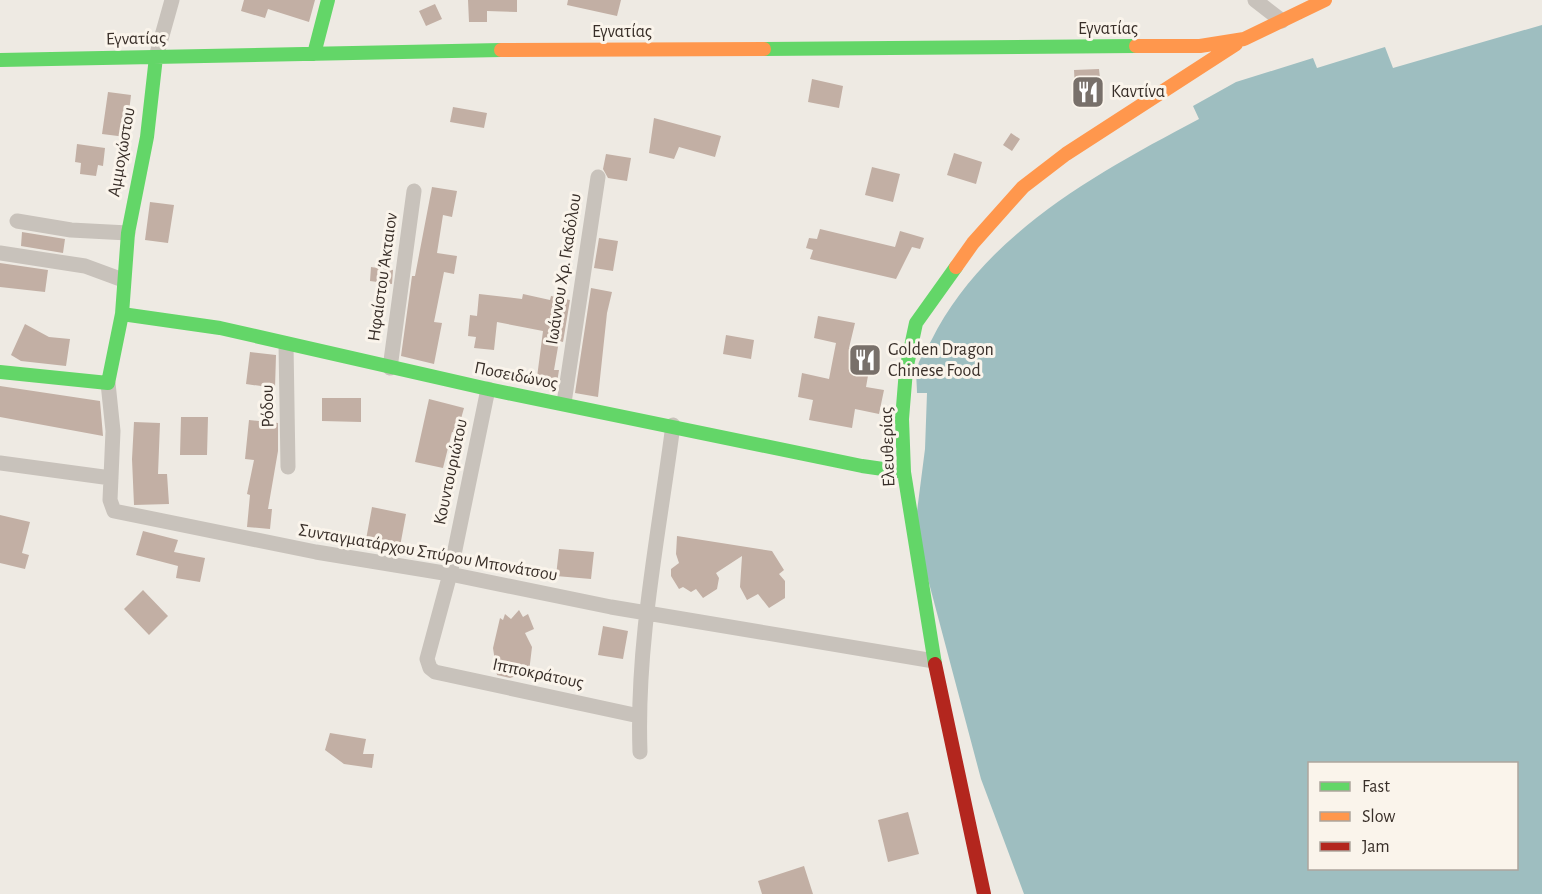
<svg xmlns="http://www.w3.org/2000/svg" width="1542" height="894" viewBox="0 0 1542 894" font-family="'Alegreya Sans',sans-serif">
<rect width="100%" height="100%" fill="#eeeae3"/>
<!-- water -->
<path fill="#9ebec0" fill-rule="evenodd" d="M1542 25V894H1024L981 779 925 568 916 519 925 449 927 393H917C917 384 915 373 918 365 920 357 927 349 931 341 984 234 1097 173 1199 119L1193 106 1236 82 1313 58 1317 68 1385 47 1393 68ZM1310 764H1516V868H1310Z"/>
<!-- building -->
<path fill="#c2afa4" d="M244 0H315L309 22 268 9 265 18 241 11Z
M468 0H517V12L487 11V22H469Z
M568 0H621L617 16 567 5Z
M435 4 442 19 426 26 419 11Z
M1099 69 1102 97 1092 98V106L1076 107 1074 70Z
M812 79 843 86 839 108 808 102Z
M108 92 131 95 126 137 102 134Z
M453 107 487 113 484 128 450 122Z
M654 118 721 136 715 157 679 147 674 159 649 153Z
M1011 133 1020 139 1012 151 1003 145Z
M77 144 105 148 103 166 98 165 96 176 80 174 81 163 75 162Z
M954 153 982 162 976 184 947 175Z
M606 154 631 158 627 181 608 178 603 169Z
M872 167 900 174 893 202 865 195Z
M432 187 457 191 452 217 443 215 437 253 457 256 454 274 444 272 434 322 442 323 434 364 401 356 412 276H415Z
M150 202 174 205 168 243 145 240Z
M820 229 895 247 900 231 924 238 920 249 912 247 896 279 810 259 813 250 806 248 809 238 817 239Z
M22 232 65 239 63 253 21 246Z
M599 238 618 241 613 271 594 268Z
M0 263 48 270 45 292 0 287Z
M371 267 393 270 392 284 370 281Z
M591 288 612 292 607 313 598 397 575 393Z
M479 294 522 299 523 294 550 300 551 296 570 300 563 342 559 341 554 370H559L556 389 536 385 543 331 497 322 494 350 474 348 476 337 468 336 470 315 477 316Z
M818 316 855 323 849 348 872 353 866 387 884 390 879 414 855 409 852 428 809 420 813 400 798 397 802 373 829 379 836 343 814 338Z
M25 324 49 337 70 339 66 366 21 361 11 355Z
M726 335 754 340 751 359 723 354Z
M250 352 276 355 275 388 246 384Z
M0 386 100 401 103 436 0 417Z
M322 398H361V422L322 421Z
M429 399 464 408 457 433 452 432 443 468 415 462Z
M181 417H208L207 455H180Z
M249 420 278 423V451L268 509H272L270 529 247 527 250 495 247 494 254 460 245 459Z
M134 422 160 423 158 474H167L169 504 134 505 132 459Z
M372 507 406 514 399 552 365 545Z
M0 515 30 522 22 553 29 555 25 569 0 563Z
M143 531 178 540 174 552 205 558 200 582 176 578 178 566 136 555Z
M677 536 772 551 784 570 779 574 785 581V598L769 608 758 594 747 600 740 587 742 556 716 573 719 578 717 589 703 598 696 589 691 592 683 587 679 589 671 576V569L679 563 676 554Z
M559 549 594 552 591 579 556 576Z
M143 590 168 616 149 635 124 609Z
M519 610 523 617 528 614 534 629 525 633 532 647 529 672 510 678 497 675 493 648 500 618 503 620 505 614 511 619Z
M603 626 628 631 623 659 598 655Z
M330 733 366 739 363 754H374L372 768 344 764 325 750Z
M908 812 919 854 888 862 878 820Z
M804 866 813 894H762L758 881Z"/>
<g fill="none" stroke-linecap="round" stroke-linejoin="round">
<!-- street -->
<path stroke="#c8c2bb" stroke-width="15" d="M1255 0 1282 21
M156 57 172 0
M17 221 71 230 128 233
M0 253 85 266 123 280
M286 344 288 467
M390 368 414 191
M108 383 113 431 110 500 114 511 316 552 450 574 611 607 934 661
M488 389 450 574 427 659 430 668 435 672 639 716
M564 403 598 177
M0 463 111 478
M640 752C636 643 659 533 673 425"/>
<!-- fast -->
<path stroke="#63d668" stroke-width="14" d="M764 49 1136 46
M314 54 328 0
M0 60 501 50
M122 314 220 328 488 389 862 466 904 472
M0 372 108 383 122 314 128 233 147 137 156 57
M935 664 904 472 902 419 906 370 916 323 956 267"/>
<!-- slow -->
<path stroke="#ff974d" stroke-width="14" d="M1136 46H1200L1244 39 1325 0
M501 50 764 49
M956 267 973 243 1023 187 1066 154 1236 44"/>
<!-- jam -->
<path stroke="#b3261e" stroke-width="14" d="M935 664 984 894"/>
</g>
<!-- icons -->
<defs>
<g id="restaurant-square" transform="scale(1.725)"><rect x="-9" y="-9" width="18" height="18" rx="4" fill="#78706a" stroke="#faf4eb"/><path d="M-5-6h1v4h1v-4h1v4h1v-4h1v5L-1.5 .5V6h-2V.5L-5-1ZM5-6V6H3V1.5H1.5Q1.5-4 5-6Z" fill="#fff"/></g>
</defs>
<g fill-rule="evenodd">
<use href="#restaurant-square" x="1088" y="92"/>
<use href="#restaurant-square" x="865" y="360"/>
</g>
<g text-anchor="middle" dominant-baseline="central" stroke-width="6" stroke-linejoin="round" paint-order="stroke">
<!-- street labels -->
<g font-size="18" fill="#392f29" stroke="#faf4eb">
<text x="1108" y="29">Εγνατίας</text>
<text x="622" y="32">Εγνατίας</text>
<text transform="translate(136 39) rotate(-1)">Εγνατίας</text>
<text transform="translate(122 152) rotate(-80)">Αμμοχώστου</text>
<text transform="translate(564 269) rotate(-81)">Ιωάννου Χρ. Γκαδόλου</text>
<text transform="translate(383 277) rotate(-82)">Ηφαίστου Άκταιον</text>
<text transform="translate(516 376) rotate(11)">Ποσειδώνος</text>
<text transform="translate(268 406) rotate(-91)">Ρόδου</text>
<text transform="translate(888 447) rotate(-92)">Ελευθερίας</text>
<text transform="translate(451 472) rotate(-78)">Κουντουριώτου</text>
<text transform="translate(428 553) rotate(10)">Συνταγματάρχου Σπύρου Μπονάτσου</text>
<text transform="translate(538 674) rotate(12)">Ιπποκράτους</text>
</g>
<!-- poi labels -->
<g font-size="18" fill="#392f29" stroke="#faf4eb" text-anchor="start">
<text x="1111" y="92">Καντίνα</text>
<text x="888" y="350">Golden Dragon<tspan x="888" dy="21">Chinese Food</tspan></text>
</g>
</g>
<!-- legend -->
<rect x="1308" y="762" width="210" height="108" fill="#faf4eb" stroke="#ada59d" stroke-width="1.5"/>
<rect x="1320" y="782" width="30" height="9" fill="#63d668" stroke="#ada59d" stroke-width="1.5"/>
<text x="1362" y="792" font-size="18" fill="#392f29">Fast</text>
<rect x="1320" y="812" width="30" height="9" fill="#ff974d" stroke="#ada59d" stroke-width="1.5"/>
<text x="1362" y="822" font-size="18" fill="#392f29">Slow</text>
<rect x="1320" y="842" width="30" height="9" fill="#b3261e" stroke="#ada59d" stroke-width="1.5"/>
<text x="1362" y="852" font-size="18" fill="#392f29">Jam</text>
</svg>
